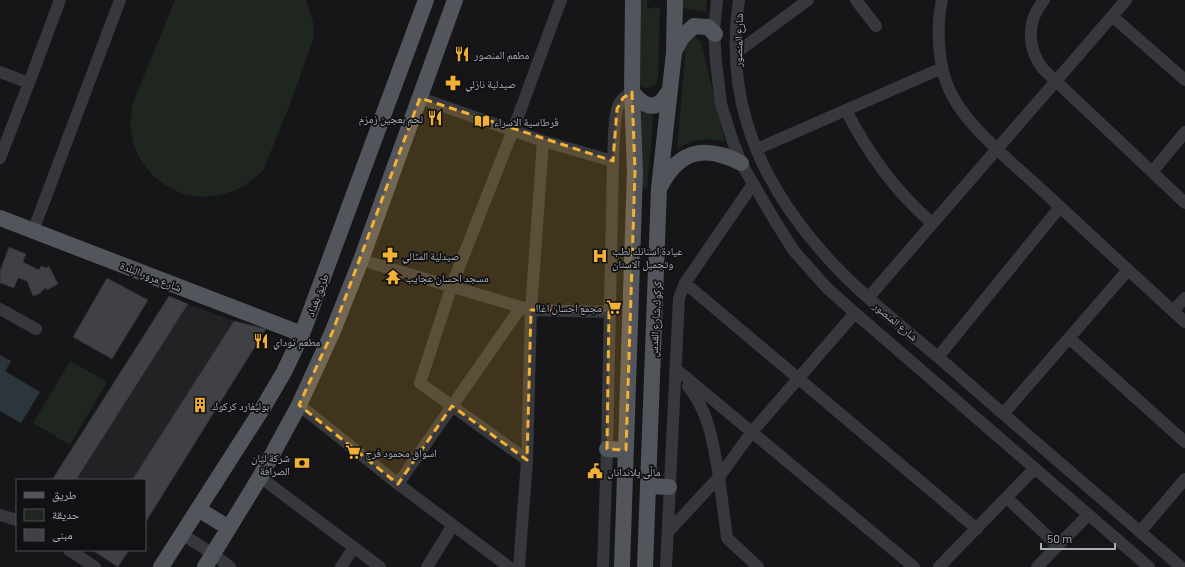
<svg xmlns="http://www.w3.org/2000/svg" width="1185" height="567" viewBox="0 0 1185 567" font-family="Barlow,'Noto Naskh Arabic',sans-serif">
<rect width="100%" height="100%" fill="#161618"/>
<!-- built -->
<path fill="#222225" d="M188 304 234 321 132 480H76Z"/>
<!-- green -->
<path fill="#1e261f" d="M175 0H306L314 26 313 40 290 104 263 171 245 185 234 191 218 195 202 197 182 194 165 185 152 175 141 161 134 146 130 126 132 105Z
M641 0H649L647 3V7L650 9 654 7 660 8 658 78 656 84 649 88 642 87 640 84Z
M682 0H707L706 12 681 8Z
M690 38H697L701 42 725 142C707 137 693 139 677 149L686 44Z
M640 108H653C653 135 649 162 647 188L639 187Z
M70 361 107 382 70 445 33 423Z"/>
<!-- water -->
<path fill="#2c353c" d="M0 355 11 361 5 371 40 392 21 423 0 411Z"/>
<!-- building -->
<path fill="#404145" stroke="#303034" d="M9 247 26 254 23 262 39 270 41 266 46 268 49 266 58 284 47 290 46 288 41 291V293L33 296 27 281 18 278 14 288 0 283V271Z
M107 278 148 300 112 359 73 337Z
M169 296 188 304 76 480H52Z
M234 321 266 329 145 523V480H132Z
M92 550H129L118 567Z"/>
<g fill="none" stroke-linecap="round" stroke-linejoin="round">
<!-- minor -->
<path stroke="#37383d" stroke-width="12" d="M717 0 714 30 716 62 721 104 733 142 741 163 775 221 794 251 827 288 855 313 1149 567
M739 0C733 41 735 84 747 123 763 177 798 227 836 267 874 307 920 340 961 377 1034 441 1108 504 1181 567
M856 0 876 26
M942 0C936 26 938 65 949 89 965 126 1013 163 1043 191 1090 235 1138 279 1185 322
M1044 0C1026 21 1027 48 1043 69L1185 203
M1112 16 1185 80
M736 53 808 0
M0 72 29 83
M420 98 543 141 613 161
M846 110C868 154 895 191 932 223
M757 149 942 68
M0 158 29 83 60 0
M1152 172 1185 132
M33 231 120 0
M361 260 531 310 609 312
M685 283 977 529
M868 298 1126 0
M0 309 36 329
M1173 311 1185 298
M1069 338 1185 442
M938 357 1060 207
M676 369 914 567
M299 405 398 484 509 567
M1004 413 1128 270
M527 460 420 383 452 285 513 130 561 0
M260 477 380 567
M398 484 521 307
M1007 498 1058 546
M0 515 17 520
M668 532 719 477C713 443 710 414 688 386
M1140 532 1185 479
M182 534 213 554 230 567
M69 550 95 567
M341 567 354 547
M427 567 453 525
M519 567 527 460 531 310 543 141
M603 567 607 449 613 161C614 147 613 117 619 104 622 98 627 95 632 92
M666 567 679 298 685 283 753 184
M758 567 727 538 719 477 751 433 855 313
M939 567 1034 469
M1037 567 1088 515"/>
<!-- major -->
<path stroke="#53555c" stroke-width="16" d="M675 50 682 37 694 26 708 27 715 34
M632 92C639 101 651 112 662 101 665 98 667 94 670 90
M661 185C680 149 706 145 741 163
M0 218 302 334
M607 449 626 450
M648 486 669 487
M198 509 229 528
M161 567 264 406 284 372 302 334 426 0
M205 567 260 477 299 405 332 333 361 260 455 0
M622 567 635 171 632 92 633 0
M645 567 659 188 674 53 675 0"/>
</g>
<!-- marked area -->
<path fill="#f2b134" fill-opacity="0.2" stroke="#f2b134" stroke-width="3" stroke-dasharray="8 5" stroke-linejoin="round" d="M632 92 635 171 626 450 607 449 609 312 531 310 527 460 452 406 398 484 299 405 332 333 420 98 613 161 617 109 623 98Z"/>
<!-- icons -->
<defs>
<g id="restaurant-bare" transform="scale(1.2)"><path d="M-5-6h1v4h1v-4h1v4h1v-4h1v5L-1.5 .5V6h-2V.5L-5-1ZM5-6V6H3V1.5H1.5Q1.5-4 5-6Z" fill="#f2b134" stroke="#111113" stroke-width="2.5" paint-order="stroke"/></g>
<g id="pharmacy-bare" transform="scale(1.2)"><path d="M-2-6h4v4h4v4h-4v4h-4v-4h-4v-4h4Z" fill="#f2b134" stroke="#111113" stroke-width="2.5" paint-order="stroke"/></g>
<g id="library-bare" transform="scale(1.2)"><path d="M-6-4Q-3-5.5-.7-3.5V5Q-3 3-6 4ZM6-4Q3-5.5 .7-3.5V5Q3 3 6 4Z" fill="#f2b134" stroke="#111113" stroke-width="2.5" paint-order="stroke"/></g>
<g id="hospital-bare" transform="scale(1.2)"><path d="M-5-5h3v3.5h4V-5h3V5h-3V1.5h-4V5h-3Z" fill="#f2b134" stroke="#111113" stroke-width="2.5" paint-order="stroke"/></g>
<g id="temple-bare" transform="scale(1.2)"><path d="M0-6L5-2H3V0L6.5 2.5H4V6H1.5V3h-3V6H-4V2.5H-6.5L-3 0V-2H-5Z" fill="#f2b134" stroke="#111113" stroke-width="2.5" paint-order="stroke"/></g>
<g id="supermarket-bare" transform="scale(1.2)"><path d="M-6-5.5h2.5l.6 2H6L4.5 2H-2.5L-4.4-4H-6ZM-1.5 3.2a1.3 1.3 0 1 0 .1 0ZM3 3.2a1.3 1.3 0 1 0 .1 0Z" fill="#f2b134" stroke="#111113" stroke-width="2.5" paint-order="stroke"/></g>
<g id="building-bare" transform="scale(1.2)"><path d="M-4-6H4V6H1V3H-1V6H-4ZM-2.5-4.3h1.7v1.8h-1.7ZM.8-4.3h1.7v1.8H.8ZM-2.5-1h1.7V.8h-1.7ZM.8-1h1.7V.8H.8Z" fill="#f2b134" stroke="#111113" stroke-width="2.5" paint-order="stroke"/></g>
<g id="bank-bare" transform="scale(1.2)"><path d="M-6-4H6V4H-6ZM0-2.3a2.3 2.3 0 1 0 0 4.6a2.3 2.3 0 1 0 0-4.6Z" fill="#f2b134" stroke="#111113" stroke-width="2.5" paint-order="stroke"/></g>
<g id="civic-bare" transform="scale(1.2)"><path d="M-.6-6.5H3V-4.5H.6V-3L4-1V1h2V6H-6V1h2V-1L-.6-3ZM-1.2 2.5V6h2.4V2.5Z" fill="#f2b134" stroke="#111113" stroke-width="2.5" paint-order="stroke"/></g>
</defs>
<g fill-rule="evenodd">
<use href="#restaurant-bare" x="462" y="54"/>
<use href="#pharmacy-bare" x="453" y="83"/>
<use href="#restaurant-bare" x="435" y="118"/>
<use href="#library-bare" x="482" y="121"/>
<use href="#pharmacy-bare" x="390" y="255"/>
<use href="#hospital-bare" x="600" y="256"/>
<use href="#temple-bare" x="393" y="277"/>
<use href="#supermarket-bare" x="614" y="307"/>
<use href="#restaurant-bare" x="261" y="341"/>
<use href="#building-bare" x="200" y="405"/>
<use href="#supermarket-bare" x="353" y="452"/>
<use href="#bank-bare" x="302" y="463"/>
<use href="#civic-bare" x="595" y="471"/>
</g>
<g text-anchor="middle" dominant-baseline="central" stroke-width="3.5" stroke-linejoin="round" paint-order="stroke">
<!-- street labels -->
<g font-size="11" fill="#a8adb8" stroke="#111113">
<text transform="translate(738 40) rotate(-89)">شارع المنصور</text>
<text transform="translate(151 276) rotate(21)">شارع مرور البلدة</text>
<text transform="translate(317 295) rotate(-70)">طريق بغداد</text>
<text transform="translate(655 319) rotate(-87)">كركوك,شارع القدس</text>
<text transform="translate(896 321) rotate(40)">شارع المنصور</text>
</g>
<!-- poi labels -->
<g font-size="11" fill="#a8adb8" stroke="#111113" text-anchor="start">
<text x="474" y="54">مطعم المنصور</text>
<text x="465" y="83">صيدلية نازلي</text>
<text x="423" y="118" text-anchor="end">لحم بعجين زمزم</text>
<text x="494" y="121">قرطاسية الاسراء</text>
<text x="612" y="250">عيادة اسنانك لطب<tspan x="612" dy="13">وتجميل الاسنان</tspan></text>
<text x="402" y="255">صيدلية المثالي</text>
<text x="405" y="277">مسجد احسان عجايب</text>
<text x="602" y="307" text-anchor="end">مجمع احسان اغاا</text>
<text x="273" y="341">مطعم توداي</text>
<text x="212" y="405">بوليفارد كركوك</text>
<text x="365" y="452">اسواق محمود فرج</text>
<text x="290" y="457" text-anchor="end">شركة ليان<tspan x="290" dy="13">الصرافة</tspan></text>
<text x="607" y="471">ماڵی پلاندانان</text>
</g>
</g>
<!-- legend -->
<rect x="16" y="479" width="130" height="72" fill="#111113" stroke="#4d4f55"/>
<rect x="24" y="492" width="20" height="6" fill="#53555c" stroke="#4d4f55"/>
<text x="52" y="499" font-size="12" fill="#a8adb8">طريق</text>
<rect x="24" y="509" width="20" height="12" fill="#1e261f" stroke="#4d4f55"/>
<text x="52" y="519" font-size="12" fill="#a8adb8">حديقة</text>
<rect x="24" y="529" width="20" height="12" fill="#404145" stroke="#4d4f55"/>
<text x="52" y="539" font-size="12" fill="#a8adb8">مبنى</text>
<!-- scale -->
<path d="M1041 543v6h74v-6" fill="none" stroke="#a8adb8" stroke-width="2"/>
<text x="1047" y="543" font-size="12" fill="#a8adb8" stroke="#111113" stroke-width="3" paint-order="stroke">50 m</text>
</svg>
